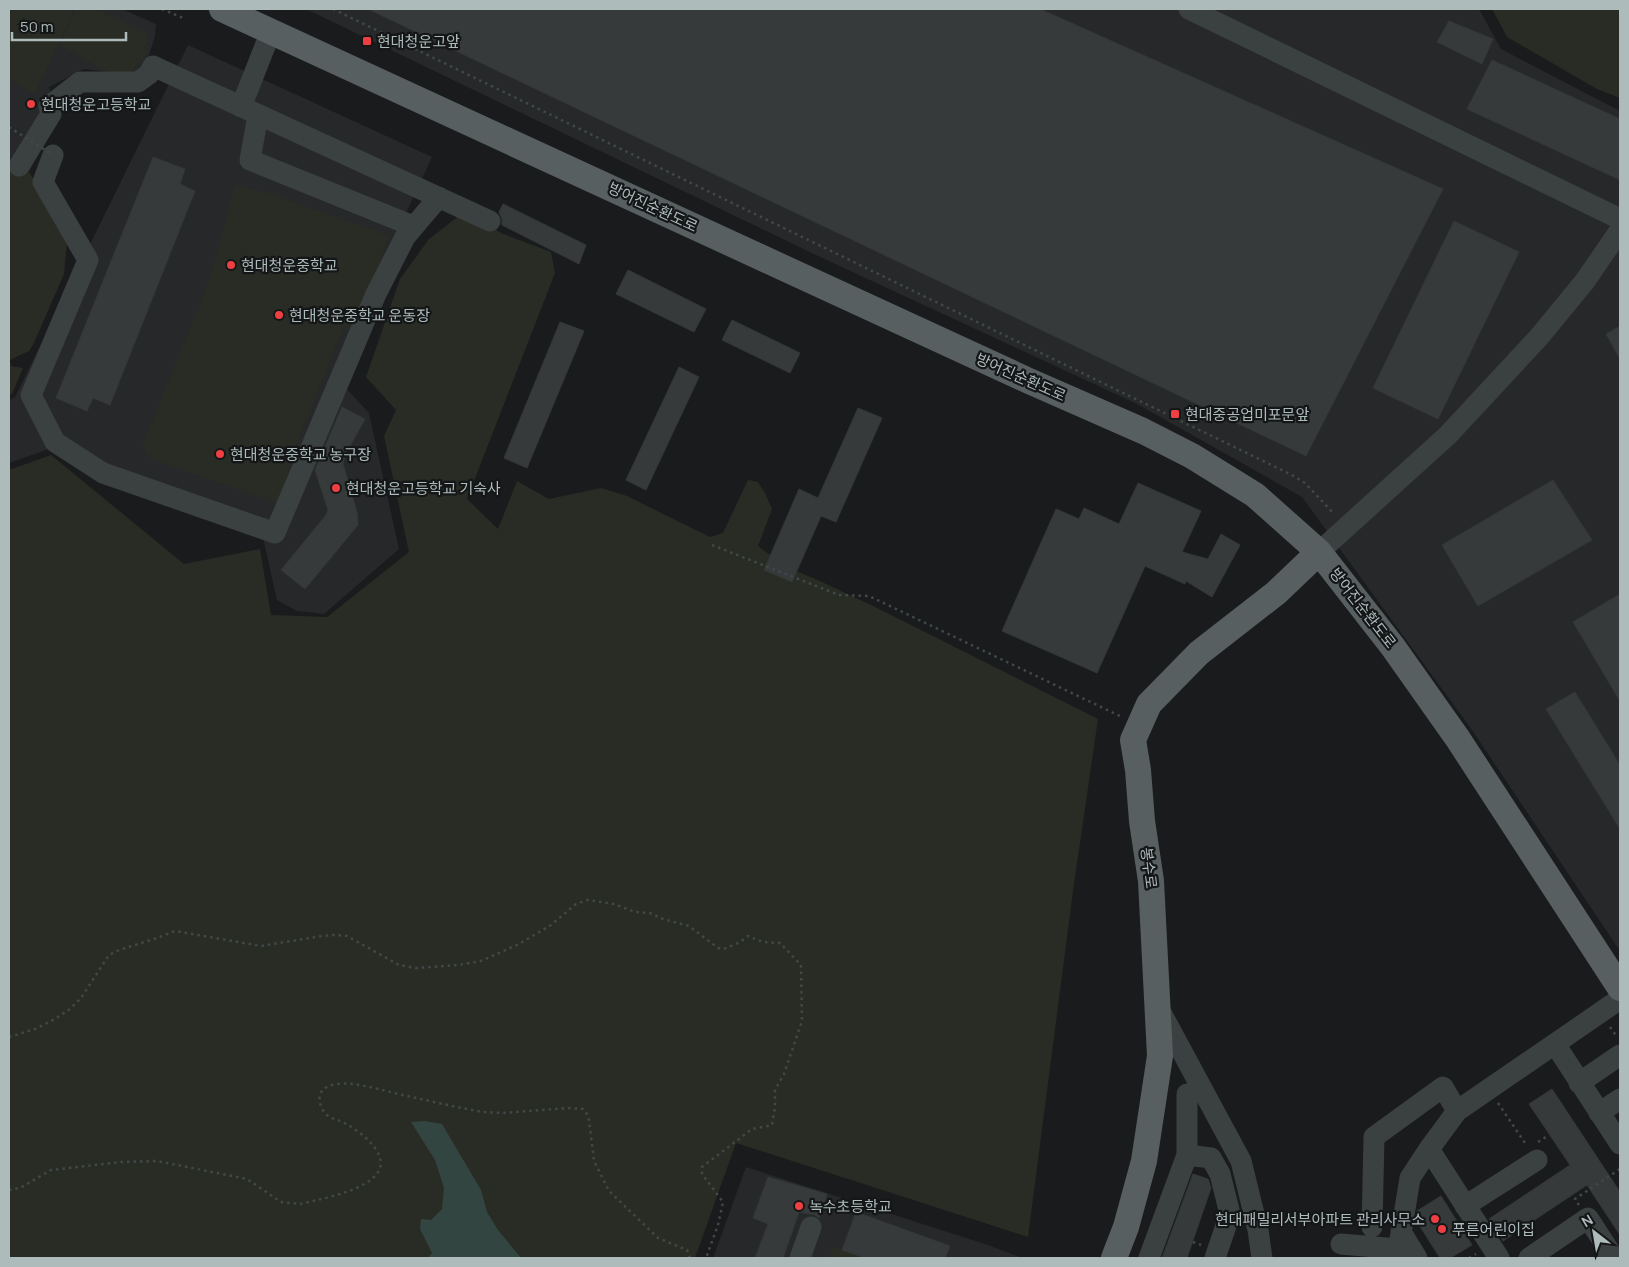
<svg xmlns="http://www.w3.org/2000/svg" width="1629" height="1267" viewBox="0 0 1629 1267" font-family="Manrope,'Noto Sans KR',sans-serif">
<rect width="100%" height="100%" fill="#1a1b1c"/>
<!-- built -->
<path fill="#262829" d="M9 9H122L156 24 155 36 148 58 136 75 84 69 49 87 57 120 29 172 25 167 9 169Z
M306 9H1479L1501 49 1620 111V951L1472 730 1302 497 1137 404 818 256Z
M188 45 432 157 332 373 369 413 399 549 324 614 297 611 277 600 262 533 49 449 9 463V400L15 397Z
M746 1167 988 1245 1022 1258H713Z"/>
<!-- green -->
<path fill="#292c24" d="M9 9H72V16L35 94 9 79Z
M76 9H96L147 33 148 41 144 48 148 51 144 60 138 63 130 74 105 71 60 45Z
M1492 9H1620V98L1597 89 1507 37Z
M25 167 63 219 68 233 64 274 34 343 29 351 10 360 11 366 23 368 12 394 9 395V169Z
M235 185 269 193 389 236 357 329 344 326 294 450 279 504 149 458 142 445 200 305 216 258Z
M465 211 501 233 551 252 555 273 467 499 498 529 517 481 549 499 601 488 627 496 710 537 723 533 748 480 758 482 765 493 772 509 758 546 785 566 822 582 873 606 1098 719 1073 891 1028 1237 736 1143 695 1258H9V470L51 455 184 564 260 549 271 615 327 617 409 552 384 436 396 410 366 377 400 279 429 239Z
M833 1247 865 1258H829Z"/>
<!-- water -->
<path fill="#334540" d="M425 1121 442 1124 481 1190 487 1212 498 1230 521 1258H428L432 1253 420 1229 421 1219 431 1220 442 1209 444 1188 435 1160 411 1122Z"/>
<!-- building -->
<path fill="#373a3b" stroke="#343738" d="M368 9H1040L1443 189 1306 456Z
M1449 21 1493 39 1482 64 1437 42Z
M1492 60 1620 119V180L1467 109Z
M153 157 185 169 180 184 195 191 110 405 93 398 87 411 56 398Z
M503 204 586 245 579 264 502 225V219L499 212Z
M1454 221 1519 252 1438 419 1373 388Z
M628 270 706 309 694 332 616 294Z
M732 320 800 353 790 373 722 340Z
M560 322 584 331 527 468 504 458Z
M1620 326V359L1606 334Z
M679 367 699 377 646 490 626 480Z
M342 407 365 419 345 455 343 464 357 512 358 525 305 589 281 570 326 515 328 510 315 470Z
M858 408 882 418 836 522 821 516 792 582 764 570 799 489 818 498Z
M1553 480 1592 540 1478 606 1442 545Z
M1138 483 1201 511 1182 552 1208 559 1221 534 1240 545 1212 597 1186 581 1185 584 1145 566 1097 673 1002 631 1056 509 1079 519 1084 508 1119 524Z
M1620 594V701L1573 622Z
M1575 692 1620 765V829L1546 709Z
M1552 1089 1620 1192V1235L1587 1185 1503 1241 1489 1219 1570 1165 1529 1104Z
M1193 1174 1208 1179 1211 1188 1187 1258H1162Z
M768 1177 827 1194 819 1218 815 1215 799 1212 783 1258H755L768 1224 753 1218Z
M1441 1196 1472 1245 1450 1258H1440L1416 1220 1417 1211Z
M856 1212 950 1246 945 1258H865L842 1250Z"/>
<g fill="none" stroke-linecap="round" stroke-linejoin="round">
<!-- path -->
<path stroke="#414848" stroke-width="2.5" stroke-dasharray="2.5 4" stroke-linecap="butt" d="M162 9 183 18
M333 9 1292 475 1305 483 1334 514
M712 545 839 595 869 596 1122 717
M1610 1027 1617 1037
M9 1037 35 1029 55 1019 70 1009 81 998 109 955 119 950 154 939 175 931 261 946 322 936 334 935 347 936 399 965 416 968 458 965 481 961 519 944 551 925 576 904 588 900 614 904 635 912 650 913 663 919 689 926 718 948 724 949 740 942 748 936 763 942 780 943 801 965 802 1021 784 1074 775 1090V1107L772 1125 752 1129 702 1167V1174L723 1202 718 1225 706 1258
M1498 1103 1527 1146
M1538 1142 1549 1135
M9 1190 20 1188 51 1170 121 1162 157 1161 247 1179 281 1202 300 1204C334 1196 420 1181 360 1133 355 1130 350 1125 344 1123 337 1119 330 1119 325 1113 319 1106 317 1094 324 1089 331 1083 344 1083 353 1084 368 1086 383 1090 398 1094 426 1100 454 1107 483 1112L503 1113 568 1108 583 1109 586 1112 589 1120 594 1161 609 1191 658 1238 687 1250 690 1258
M1579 1205 1575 1199 1620 1169
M1193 1242 1201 1245
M1469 1258 1476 1254"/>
<!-- minor -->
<path stroke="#3b4041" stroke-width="21" d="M1189 9 1620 219
M241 107 271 31
M258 115 250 160 413 226
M53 155 43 182 88 260 31 395 55 442 103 473 275 533 376 294 405 237 439 197
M19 166 51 114 49 106 80 82H138L149 74 153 66 490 221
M1319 552 1448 435 1539 337 1585 281 1620 230
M1158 1007 1241 1161 1258 1230 1262 1258
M1555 1044 1620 1144
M1579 1083 1620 1055
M1187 1094V1155L1211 1158 1220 1174 1230 1214 1215 1258
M1599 1113 1620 1099
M1429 1149 1499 1258
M1465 1206 1537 1160
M1372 1227 1374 1137 1443 1087 1457 1111
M1401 1232 1417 1258
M1341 1244 1398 1249
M800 1258 811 1227
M1149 1258 1187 1155
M1397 1258 1410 1178 1429 1149 1457 1111 1620 999
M1529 1258 1588 1218 1612 1255 1608 1258"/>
<!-- major -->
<path stroke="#575f60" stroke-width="26" d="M222 9 1029 381 1143 431 1192 456 1255 495 1319 552 1393 647 1458 739 1620 988
M1114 1258 1126 1227 1144 1161 1160 1056 1151 881 1142 821 1138 770 1133 740 1149 704 1199 653 1276 593 1319 552"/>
<!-- path-bridge -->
<path stroke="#414848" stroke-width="2.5" stroke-dasharray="2.5 4" stroke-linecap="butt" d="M9 127 53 155"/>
</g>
<!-- markers -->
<g fill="#ee3f43" stroke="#151617" stroke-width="2">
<rect x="362" y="36" width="10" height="10" rx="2.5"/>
<circle cx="31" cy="104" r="5"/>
<circle cx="231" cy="265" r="5"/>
<circle cx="279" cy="315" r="5"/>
<rect x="1170" y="409" width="10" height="10" rx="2.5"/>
<circle cx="220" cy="454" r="5"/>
<circle cx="336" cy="488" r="5"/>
<circle cx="799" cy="1206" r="5"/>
<circle cx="1435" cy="1219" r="5"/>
<circle cx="1442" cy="1229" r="5"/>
</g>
<g text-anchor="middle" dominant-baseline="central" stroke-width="4.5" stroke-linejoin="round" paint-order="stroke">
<!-- poi labels -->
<g font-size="15" fill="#adbbbb" stroke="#151617" text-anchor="start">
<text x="377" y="41">현대청운고앞</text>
<text x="41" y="104">현대청운고등학교</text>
<text x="241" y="265">현대청운중학교</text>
<text x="289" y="315">현대청운중학교 운동장</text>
<text x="1185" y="414">현대중공업미포문앞</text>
<text x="230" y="454">현대청운중학교 농구장</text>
<text x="346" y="488">현대청운고등학교 기숙사</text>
<text x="809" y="1206">녹수초등학교</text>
<text x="1425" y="1219" text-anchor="end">현대패밀리서부아파트 관리사무소</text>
<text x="1452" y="1229">푸른어린이집</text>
</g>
<!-- street labels -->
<g font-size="15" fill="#adbbbb" stroke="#151617">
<text transform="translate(653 207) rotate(25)">방어진순환도로</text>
<text transform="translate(1021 377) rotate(24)">방어진순환도로</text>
<text transform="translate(1363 608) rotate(52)">방어진순환도로</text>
<text transform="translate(1149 868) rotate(83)">봉수로</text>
</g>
</g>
<!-- border -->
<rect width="1629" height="1267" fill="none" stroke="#adbbbb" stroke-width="20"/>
<!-- north arrow -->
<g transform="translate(1594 1232) rotate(329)" stroke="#151617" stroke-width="4" paint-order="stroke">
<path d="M0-4L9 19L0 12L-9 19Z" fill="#adbbbb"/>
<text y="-8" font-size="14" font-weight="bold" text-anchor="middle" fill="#adbbbb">N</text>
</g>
<!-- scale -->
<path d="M12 32v8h114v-8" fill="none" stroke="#adbbbb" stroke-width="2.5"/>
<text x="20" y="32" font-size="15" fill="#adbbbb" stroke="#151617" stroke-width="4" paint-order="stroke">50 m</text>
</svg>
